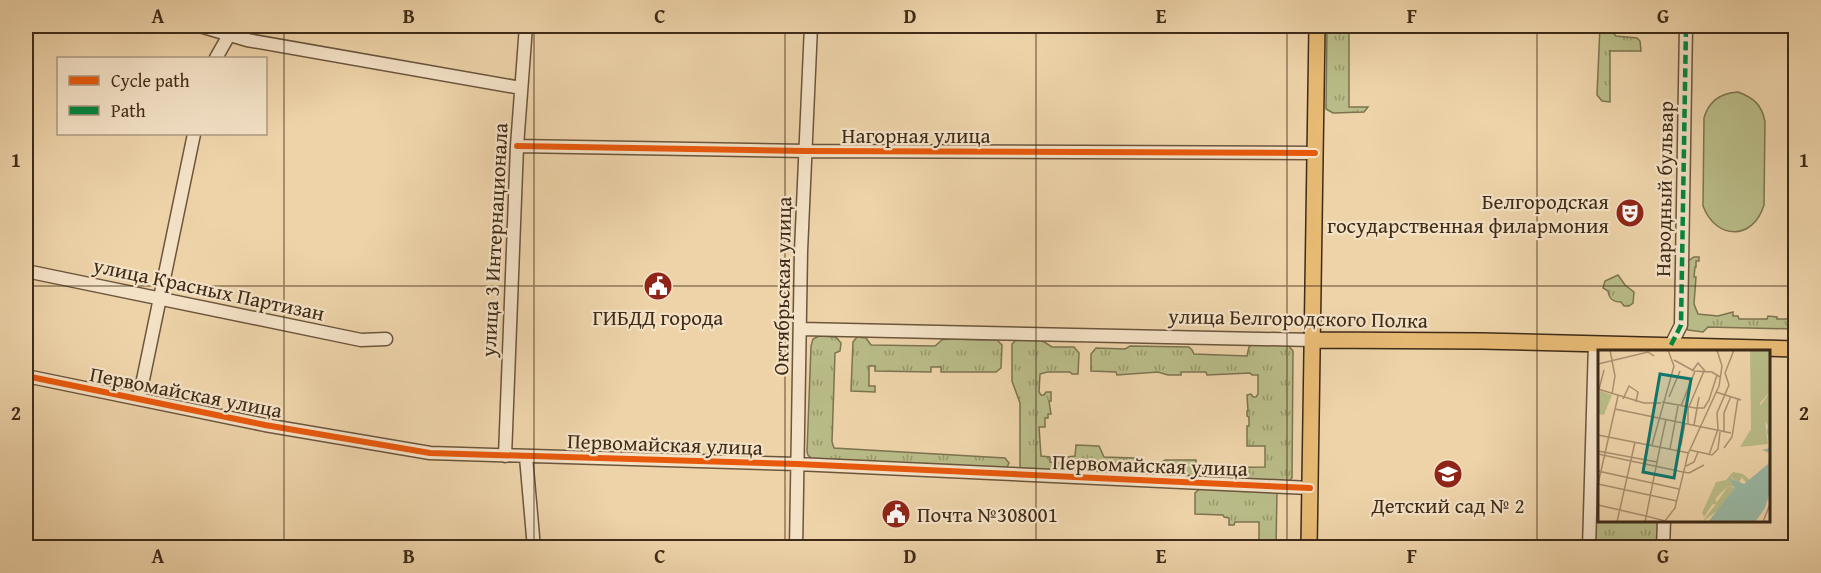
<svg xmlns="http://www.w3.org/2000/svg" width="1821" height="573" viewBox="0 0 1821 573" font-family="'Gentium Book Plus',serif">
<defs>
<pattern id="grass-tufts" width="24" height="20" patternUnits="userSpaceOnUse" patternTransform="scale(1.5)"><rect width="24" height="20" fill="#b9bc88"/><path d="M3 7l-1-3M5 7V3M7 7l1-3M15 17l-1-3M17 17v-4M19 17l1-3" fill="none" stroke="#98996e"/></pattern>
</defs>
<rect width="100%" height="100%" fill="#eed3a9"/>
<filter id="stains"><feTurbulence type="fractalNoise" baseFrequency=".00333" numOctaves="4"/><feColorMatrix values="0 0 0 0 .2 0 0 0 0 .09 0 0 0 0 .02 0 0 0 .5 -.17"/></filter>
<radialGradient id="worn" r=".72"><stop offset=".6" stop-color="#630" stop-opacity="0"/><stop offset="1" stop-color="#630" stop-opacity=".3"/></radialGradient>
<!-- grass -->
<path fill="url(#grass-tufts)" stroke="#7c7450" stroke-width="1.5" d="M1327 26H1349V107H1368L1364 112 1333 113 1326 109Z
M1600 26H1612L1613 33 1616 36 1637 38 1640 41 1641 51H1610V102L1602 101 1597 95Z
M1694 257H1699V261H1696V267H1695L1694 277H1696L1694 304 1698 314 1718 316 1733 312V316H1738L1739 319H1767L1768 316 1777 317V319H1795V329L1708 327 1703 332 1688 330 1686 327 1688 261Z
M1618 275 1625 285 1634 292 1633 303 1629 306H1624L1621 302C1613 302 1609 299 1608 291L1603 288 1605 281Z
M819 336 836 337 841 343 840 351 835 353 832 442 834 448 1005 458 1009 463 1006 469 813 460 808 455 807 452 811 346 813 339Z
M857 337 866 338 871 345 935 346 943 339 997 340 1002 345 1001 368 996 372H941V367H931V372L875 371V366H869V386H875V392L851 391 853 342Z
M1017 339 1041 340 1052 347H1074L1079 353 1078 374H1072L1070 372H1047L1040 374 1039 392 1041 395H1044L1046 392H1051V401H1049L1051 414H1048V418H1045V427H1039L1041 456 1050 457V462L1062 463 1063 461H1068V457L1075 456 1076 445 1099 446 1104 457 1135 458 1141 461 1144 467 1143 470 1139 475 1021 469 1020 468V403L1012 381V344Z
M1253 344 1288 345 1293 351 1292 478 1289 481 1161 476 1157 471 1159 464 1165 460H1196V468L1265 467V446H1247V426H1249V417L1247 416V411H1248L1247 395 1251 394 1253 397H1256L1258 394V375H1252L1250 373 1207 375 1206 372H1181V375H1168L1158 372 1117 375 1116 372 1091 371V354L1096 348 1125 349 1130 346 1189 347 1192 350 1194 354 1247 356 1249 347Z
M1599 365V520L1663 521 1662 547 1594 548Z
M1200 488 1277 491 1276 547H1259V522H1235L1234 525H1229V518L1224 517 1223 515 1195 514V493Z"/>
<!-- pitch -->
<path fill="#b9bc88" stroke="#7c7450" stroke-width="1.5" d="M1738 92C1754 98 1762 105 1765 122L1764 205C1753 241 1716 240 1703 206L1704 118C1709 100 1721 93 1738 92Z"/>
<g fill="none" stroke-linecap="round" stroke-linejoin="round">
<!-- minor casing -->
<g stroke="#6b553c" stroke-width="15">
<path id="minor" d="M200 26 247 40 521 88
M216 58 229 35
M517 146 806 151 1315 153
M26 271 361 340 386 339
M801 329 1312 340
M1671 351V345L1681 325 1686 26
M26 376 265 425 430 453 797 464 1310 488
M139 399 194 134
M505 456 517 146 526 26
M526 457 534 548
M796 548 801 251 811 26
M1589 548 1595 343
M1663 548 1664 520"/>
</g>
<!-- major casing -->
<g stroke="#3f2b18" stroke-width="18">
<path id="major" d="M1312 340 1482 341 1796 349
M1309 548 1317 26"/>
</g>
<!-- minor -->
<use href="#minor" stroke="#f4e2c7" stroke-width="12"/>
<!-- major -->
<use href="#major" stroke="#e7ba74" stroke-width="15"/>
<!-- quiet -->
<path stroke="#00873e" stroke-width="4.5" stroke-dasharray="9 4.5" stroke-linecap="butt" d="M1671 345 1681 325 1686 26"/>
<!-- cycleway casing -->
<g stroke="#f4e2c7" stroke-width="10">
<path id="cycleway" d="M517 146 806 151 1315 153
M26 376 265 425 430 453 797 464 1310 488"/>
</g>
<!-- cycleway -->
<use href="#cycleway" stroke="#e8590c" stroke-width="6"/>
</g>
<!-- grid -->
<path fill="none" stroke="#3f2b18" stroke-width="1.5" stroke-opacity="0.55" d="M284 26V548M534 26V548M785 26V548M1036 26V548M1287 26V548M1537 26V548M26 286H1796"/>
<!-- icons -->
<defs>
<g id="theatre-disc" transform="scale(1.5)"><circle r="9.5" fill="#8f2418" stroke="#f4e2c7"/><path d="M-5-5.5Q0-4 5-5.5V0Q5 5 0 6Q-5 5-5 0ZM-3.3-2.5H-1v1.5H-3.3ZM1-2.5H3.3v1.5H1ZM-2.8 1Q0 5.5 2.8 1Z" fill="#fff"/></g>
<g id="civic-disc" transform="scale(1.5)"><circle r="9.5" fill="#8f2418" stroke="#f4e2c7"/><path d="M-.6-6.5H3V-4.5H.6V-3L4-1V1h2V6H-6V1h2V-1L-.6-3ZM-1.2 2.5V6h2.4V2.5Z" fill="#fff"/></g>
<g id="school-disc" transform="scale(1.5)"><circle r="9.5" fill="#8f2418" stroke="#f4e2c7"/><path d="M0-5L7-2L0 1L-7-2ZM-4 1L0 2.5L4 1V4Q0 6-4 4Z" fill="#fff"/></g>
</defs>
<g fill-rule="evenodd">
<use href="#theatre-disc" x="1630" y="213"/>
<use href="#civic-disc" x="658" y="286"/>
<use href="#school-disc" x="1448" y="474"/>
<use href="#civic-disc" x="896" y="514"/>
</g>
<g text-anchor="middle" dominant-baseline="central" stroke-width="4.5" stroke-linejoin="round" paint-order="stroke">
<!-- street labels -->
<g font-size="21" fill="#3f2b18" stroke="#f4e2c7">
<text x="916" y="135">Нагорная улица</text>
<text transform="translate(1664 189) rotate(-89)">Народный бульвар</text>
<text transform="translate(494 240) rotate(-87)">улица 3 Интернационала</text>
<text transform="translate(782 286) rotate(-89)">Октябрьская улица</text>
<text transform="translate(209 289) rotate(12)">улица Красных Партизан</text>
<text transform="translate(1298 318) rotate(1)">улица Белгородского Полка</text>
<text transform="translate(186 392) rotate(11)">Первомайская улица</text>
<text transform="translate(665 444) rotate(2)">Первомайская улица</text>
<text transform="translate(1150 465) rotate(2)">Первомайская улица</text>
</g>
<!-- poi labels -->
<g font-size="21" fill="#3f2b18" stroke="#f4e2c7">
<text x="1609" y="201" text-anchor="end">Белгородская<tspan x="1609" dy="24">государственная филармония</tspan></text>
<text x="658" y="317">ГИБДД города</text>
<text x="1448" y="505">Детский сад № 2</text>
<text x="917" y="514" text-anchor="start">Почта №308001</text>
</g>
</g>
<!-- overview -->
<g transform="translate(1598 350)">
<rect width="172" height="172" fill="#eed3a9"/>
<path d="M152 0H172V42L162 53 164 64 171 65 167 71 170 94 142 97 153 79ZM130 136 137 138 123 158 104 172 118 154 111 155 113 146 119 152Z" fill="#b9bc88"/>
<path d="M135 122 145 124 153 131 149 134 144 127 141 132 147 135H142L133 127 137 137 130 136 119 147 106 167 104 163 118 132 128 130Z" fill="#b9bc88"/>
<path d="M172 42V69L171 77 165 69 171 66 162 63 161 57Z" fill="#b9bc88"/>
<path d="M0 40 14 45 6 65 0 64Z" fill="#b9bc88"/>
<path d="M172 66V142L167 158 157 172H110L137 138 131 128 146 134 170 114 172 103 164 100 172 98 169 81Z" fill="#9ab8a5"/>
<path fill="none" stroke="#a8906f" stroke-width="1.5" d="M12 0 17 26 14 44M76 10 96 21 114 22 122 27M0 14 50 2 56 6M95 20 100 13 107 21M127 23 136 0M0 39 46 53H63M1 39 6 20M118 42 143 50M71 47 82 21M25 49 31 36 40 42 38 52M111 50 119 25M64 52 97 58H106L111 50M83 56 97 21M17 59 133 83M90 74V59L106 21M96 75 101 47M126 82V63L133 46M0 85 91 103M54 95 76 16 70 0M83 95 87 73M62 97 68 69M126 98 134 87 140 48M72 99 80 56M92 100 114 105 120 99 122 82M0 101 59 112M0 104 85 122M111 105 120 79 119 63 131 35 127 23M88 116 96 112 100 102M0 121 81 139M85 122 91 123 106 115M0 134 20 46M0 134 79 151M0 155 48 166M48 166 67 171 77 158 90 104 121 36 124 16 119 0M19 172 37 92M47 172 62 97M165 172 172 154"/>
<path fill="#0f766e" fill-opacity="0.15" stroke="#0f766e" stroke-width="3" d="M62 24 93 29 76 128 45 122Z"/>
<rect width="172" height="172" fill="none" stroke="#3f2b18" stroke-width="3"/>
</g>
<!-- margin -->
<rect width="1821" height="573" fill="none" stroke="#eed3a9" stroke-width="66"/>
<!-- legend -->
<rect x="57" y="57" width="210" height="78" fill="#f4e2c7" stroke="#ac9981" stroke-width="1.5"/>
<rect x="69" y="76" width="30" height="9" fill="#e8590c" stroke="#ac9981" stroke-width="1.5"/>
<text x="111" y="87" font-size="18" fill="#3f2b18">Cycle path</text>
<rect x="69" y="106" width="30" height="9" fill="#00873e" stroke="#ac9981" stroke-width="1.5"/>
<text x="111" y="117" font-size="18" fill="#3f2b18">Path</text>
<rect x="33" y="33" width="1755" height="507" fill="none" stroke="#3f2b18" stroke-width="2"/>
<g font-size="20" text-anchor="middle" font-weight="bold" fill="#3f2b18">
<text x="158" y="23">A</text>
<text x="409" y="23">B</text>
<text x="660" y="23">C</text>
<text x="910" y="23">D</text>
<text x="1161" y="23">E</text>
<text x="1412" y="23">F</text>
<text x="1663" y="23">G</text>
<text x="16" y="167">1</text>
<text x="1804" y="167">1</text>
<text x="16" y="420">2</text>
<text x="1804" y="420">2</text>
<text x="158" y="563">A</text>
<text x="409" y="563">B</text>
<text x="660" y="563">C</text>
<text x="910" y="563">D</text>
<text x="1161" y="563">E</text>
<text x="1412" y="563">F</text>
<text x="1663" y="563">G</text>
</g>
<rect width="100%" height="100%" filter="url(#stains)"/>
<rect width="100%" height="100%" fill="url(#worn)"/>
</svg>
